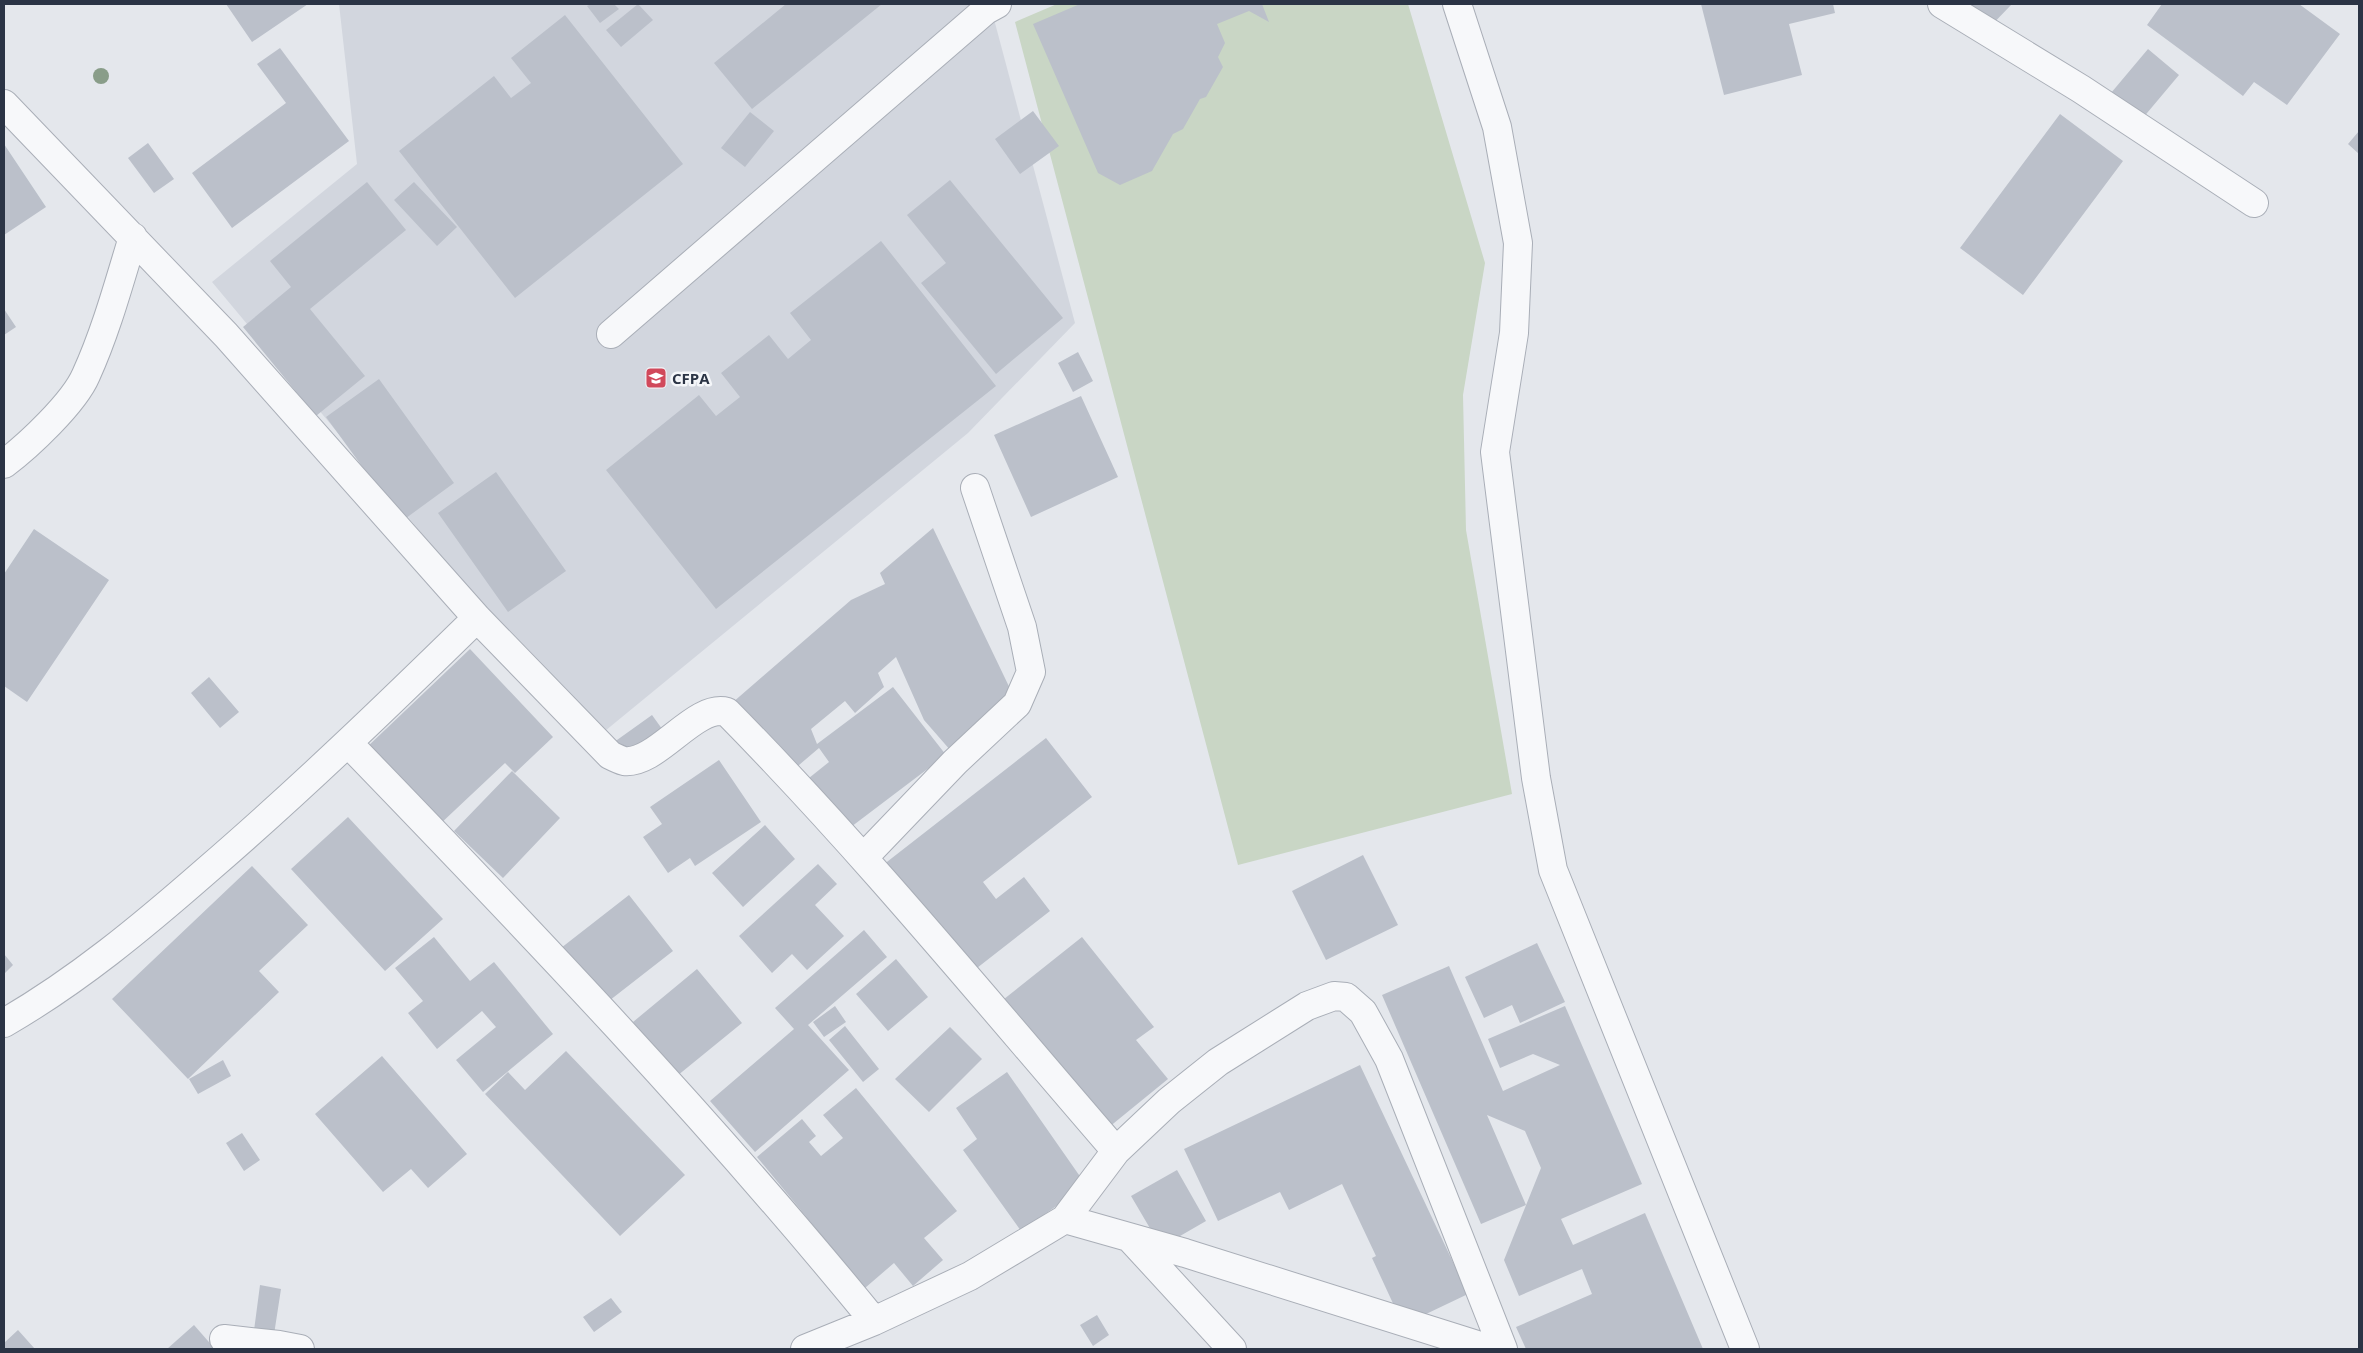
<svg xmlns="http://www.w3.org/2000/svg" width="2363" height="1353" viewBox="0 0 2363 1353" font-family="'Open Sans',sans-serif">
<rect width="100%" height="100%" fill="#e4e7ec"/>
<!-- built -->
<path fill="#d2d6de" d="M339 4H993L995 23 1075 323 968 433 594 740 212 282 357 164Z"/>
<!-- green -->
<path fill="#c9d6c5" d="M1057 4H1408L1485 263 1463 395 1466 530 1512 794 1238 865 1015 22Z"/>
<!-- building -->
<path fill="#bbc0ca" d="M226 4H308L252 42Z
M591 4H614L619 9 600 23 587 6Z
M638 4 653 20 621 47 606 30Z
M786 4H882L752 109 714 63Z
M1080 4H1262L1269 22 1249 11 1217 24 1225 43 1218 57 1223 67 1206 97 1200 99 1183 129 1173 134 1152 171 1120 185 1098 173 1033 24Z
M1701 4H1833L1835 13 1789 24 1802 75 1724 95Z
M1955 4H2012L1985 32Z
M2162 4H2299L2340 34 2287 105 2254 82 2243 96 2147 25Z
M565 15 683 164 515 298 399 151 494 76 511 98 531 83 511 58Z
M280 48 349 141 232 228 192 173 286 103 257 64Z
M2148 49 2179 75 2142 119 2111 93Z
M1033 111 1059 146 1020 174 995 139Z
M750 112 774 131 745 167 721 148Z
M2060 114 2123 161 2023 295 1960 248Z
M2359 131V154L2348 144Z
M148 143 174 179 154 193 128 158Z
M4 144 46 207 4 235Z
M950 180 1063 318 996 374 921 283 946 263 907 215Z
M367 182 406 230 310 309 365 376 316 416 243 327 291 287 270 261Z
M414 182 457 227 437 246 394 200Z
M881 241 996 386 716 609 606 470 699 395 716 416 740 397 721 373 769 335 788 359 811 340 790 313Z
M4 309 16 327 4 335Z
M1078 352 1093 381 1073 392 1058 363Z
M379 379 454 483 402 521 326 417Z
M1081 396 1118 477 1031 517 994 435Z
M496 472 566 571 508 612 438 513Z
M933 528 1015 699 951 751 924 720 896 657 878 673 884 687 855 713 845 701 811 729 817 744 893 687 946 755 843 833 804 782 829 762 819 748 792 771 732 703 851 600 885 584 880 573Z
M34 529 109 580 27 702 4 686V574Z
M470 649 553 737 515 773 505 763 438 826 365 749Z
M209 677 239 712 220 728 191 693Z
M652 715 665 733 623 763 610 745Z
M1046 738 1092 797 983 882 996 899 1024 877 1050 911 968 975 883 865Z
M719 760 761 822 695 866 690 858 668 873 643 837 662 824 650 807Z
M512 771 560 818 503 878 454 831Z
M348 817 443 919 385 971 291 869Z
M765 825 795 859 743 907 712 873Z
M1363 855 1398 925 1326 960 1292 891Z
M818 864 837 884 815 905 844 936 807 970 792 954 772 973 739 936Z
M252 866 308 925 259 971 279 992 188 1079 112 999Z
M629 895 673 951 605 1004 561 948Z
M864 930 887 957 808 1025 849 1070 755 1152 710 1101 794 1029 775 1008Z
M434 937 470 981 494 962 553 1034 483 1092 456 1060 496 1027 482 1011 437 1049 408 1013 423 1001 395 968Z
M1082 937 1154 1027 1136 1040 1168 1079 1103 1132 999 1003Z
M1537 943 1565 1002 1520 1023 1512 1005 1484 1018 1465 977Z
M4 954 13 965 4 974Z
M896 959 928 997 888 1031 856 994Z
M1449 966 1503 1091 1560 1065 1533 1054 1500 1068 1488 1039 1565 1006 1642 1184 1561 1219 1573 1245 1645 1213 1703 1349H1526L1516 1327 1592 1294 1582 1269 1519 1296 1504 1260 1541 1168 1525 1131 1487 1115 1526 1205 1481 1224 1382 995Z
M697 969 742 1023 677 1076 633 1022Z
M835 1006 846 1022 824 1037 813 1022Z
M845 1026 879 1069 863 1082 829 1040Z
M950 1027 982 1059 929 1112 895 1079Z
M566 1051 685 1175 620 1236 485 1094 508 1072 525 1090Z
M382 1056 467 1154 428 1188 411 1169 383 1192 315 1114Z
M223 1060 231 1076 198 1094 189 1079Z
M1360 1065 1468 1294 1403 1325 1372 1258 1376 1256 1342 1184 1289 1210 1280 1192 1218 1221 1184 1149Z
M1007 1072 1086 1185 1021 1231 963 1150 977 1139 956 1108Z
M856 1088 957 1211 924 1238 943 1260 913 1286 894 1263 865 1288 757 1157 802 1119 816 1136 809 1142 821 1156 843 1138 823 1115Z
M242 1133 260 1160 244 1171 226 1143Z
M1177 1170 1206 1221 1161 1247 1131 1196Z
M260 1285 281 1289 273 1341 253 1338Z
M611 1298 622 1312 594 1332 583 1317Z
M1097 1315 1109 1335 1093 1346 1080 1325Z
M194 1325 215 1349H167Z
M18 1330 35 1349H4V1343Z"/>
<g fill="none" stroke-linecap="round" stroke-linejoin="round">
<!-- street casing -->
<g stroke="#a9aeb7" stroke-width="30">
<path id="street" d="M1457 4 1497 127 1518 243 1514 333 1495 452 1536 778 1553 870 1745 1349
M1942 4 2081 89 2254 203
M4 104 226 335 477 618 610 755C614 757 620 760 624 761 657 765 695 703 727 712 864 851 988 1003 1116 1151
M611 334 986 10 997 4
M4 464C28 446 74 403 86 375 106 331 119 283 133 237
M349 744C529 930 710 1120 874 1321
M863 858 955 762 1017 704 1031 672 1022 627 975 488
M4 1023C77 981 142 927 206 871 300 790 388 705 477 618
M1065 1219 1116 1151 1169 1101 1218 1062 1307 1006 1334 996 1346 997 1363 1012 1389 1059 1503 1349
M1130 1238 1232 1349
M224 1339 279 1345 300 1349
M805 1349 874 1321 970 1276 1065 1219 1185 1253 1490 1349"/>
</g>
<!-- street -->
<use href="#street" stroke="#f7f8fa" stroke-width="28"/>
</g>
<!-- trees -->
<circle fill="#899d89" cx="101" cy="76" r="8"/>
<!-- icons -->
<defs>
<g id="university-square" transform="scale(1.125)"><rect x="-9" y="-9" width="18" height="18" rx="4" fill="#d1495b" stroke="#f4f6f9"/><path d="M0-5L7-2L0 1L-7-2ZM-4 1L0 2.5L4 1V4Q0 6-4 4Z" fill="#fff"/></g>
</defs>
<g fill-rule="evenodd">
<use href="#university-square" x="656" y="378"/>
</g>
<g text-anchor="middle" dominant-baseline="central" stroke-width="5" stroke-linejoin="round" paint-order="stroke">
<!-- poi labels -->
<g font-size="15" font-weight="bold" fill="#2b3445" stroke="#f4f6f9" text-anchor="start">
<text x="672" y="378">CFPA</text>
</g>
</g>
<!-- border -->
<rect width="2363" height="1353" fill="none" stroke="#2b3445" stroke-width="10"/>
</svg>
